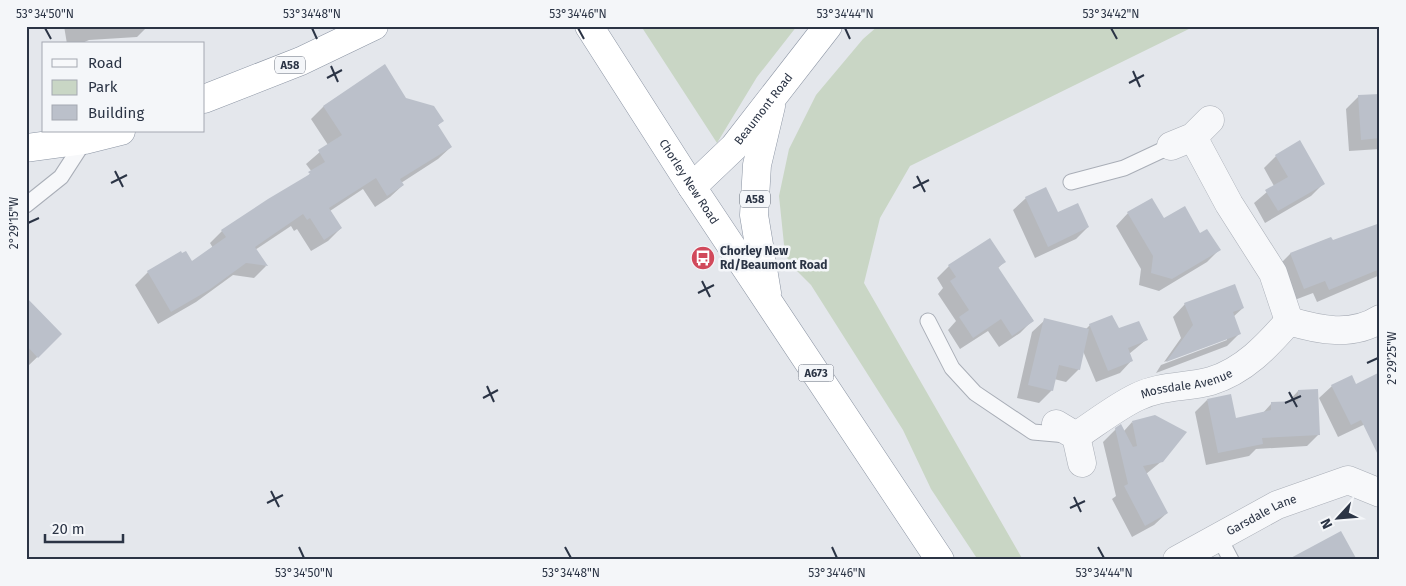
<svg xmlns="http://www.w3.org/2000/svg" width="1406" height="586" viewBox="0 0 1406 586" font-family="'Fira Sans',sans-serif">
<rect width="100%" height="100%" fill="#e4e7ec"/>
<!-- green -->
<path fill="#c9d6c5" d="M641 26H797L757 77 717 143Z
M878 26H1195L910 166 880 218 864 283 1023 560H978L931 489 903 430 811 285 791 265 785 254 779 196 789 149 816 95 863 39Z"/>
<!-- shadow -->
<path fill="#0003" d="M64 26H148L137 37 89 40 80 44H67Z
M385 66 405 99 442 121 437 126 451 147 438 159 401 183 403 185 390 197 375 207 363 189 330 211 341 228 328 241 311 251 297 229 294 231 291 226 255 250 266 266 254 278 233 275 196 302 158 324 135 285 148 272 180 253 192 262 213 248 210 243 222 231 303 180 312 172 306 164 328 145 311 119 323 107Z
M1380 95V149L1349 151 1346 109 1359 96Z
M1276 156 1323 184 1311 196 1265 223 1254 203 1274 186 1264 168Z
M1026 198 1057 214 1088 227 1076 239 1035 258 1013 210Z
M1128 213 1163 220 1200 235 1219 250 1207 262 1159 291 1139 285 1141 269 1116 226Z
M1380 224V275L1317 302 1313 293 1292 301 1278 266 1290 254 1330 238 1332 242Z
M1004 262 997 269 1033 320 1020 333 999 347 988 331 960 349 948 330 956 321 938 294 943 288 937 278 949 266Z
M26 299 61 334 26 368Z
M1185 304 1243 308 1233 317 1240 333 1227 346 1156 373 1161 365 1227 340V338L1164 362 1181 338 1173 317Z
M1045 320 1086 329 1090 325 1118 330 1146 340 1129 354 1132 360 1120 373 1096 382 1083 351 1079 369 1066 382 1054 379 1052 390 1039 403 1017 398 1032 332Z
M1332 386H1355L1380 417 1338 437 1319 398Z
M1298 391 1319 434 1307 446 1256 449 1249 456 1206 465 1195 412 1207 400 1235 419 1262 414 1271 404 1287 403Z
M1132 422 1162 461 1146 474 1167 513 1154 525 1132 537 1112 499 1116 496 1103 442 1116 429 1124 431Z"/>
<!-- building -->
<path fill="#bbc0ca" d="M385 64 406 98 434 106 444 121 438 125 452 147 400 179 404 185 387 196 376 178 329 208 342 228 324 240 310 218 307 220 303 214 255 247 268 266 246 263 209 290 171 312 147 271 181 251 182 253 186 251 192 261 226 237 221 230 268 199 310 174 308 172 325 162 318 150 342 135 323 106Z
M1380 94V138L1361 140 1358 95Z
M1300 140 1325 184 1278 211 1265 190 1288 177 1275 155Z
M1046 187 1058 212 1078 203 1089 227 1048 247 1025 197Z
M1152 198 1164 218 1185 206 1200 233 1207 229 1221 250 1172 279 1151 273 1153 256 1127 212Z
M1380 223V269L1329 290 1325 281 1304 289 1290 253 1331 237 1333 240Z
M990 238 1006 262 998 267 1034 321 1012 336 1001 319 973 338 959 317 969 310 950 281 956 277 948 265Z
M1235 284 1244 308 1233 312 1241 334 1166 362 1193 325 1184 303Z
M26 297 62 334 38 358 26 345Z
M1112 315 1119 328 1139 321 1148 340 1128 348 1133 361 1108 371 1089 324Z
M1044 318 1089 329 1080 370 1059 365 1053 391 1028 385Z
M1380 372V459L1361 420 1351 425 1331 385 1352 375 1356 384Z
M1318 389 1320 435 1262 438 1263 444 1218 453 1207 399 1231 394 1236 418 1271 410V402L1298 401V390Z
M1155 415 1187 432 1163 462 1143 466 1168 513 1145 526 1124 486 1128 484 1115 428 1121 424 1133 447 1137 446 1132 421Z
M1341 531 1357 560H1287Z"/>
<g fill="none" stroke-linecap="round" stroke-linejoin="round">
<!-- lane casing -->
<g stroke="#a9aeb7" stroke-width="17">
<path id="lane" d="M1071 182 1124 168 1171 146
M26 205 61 177 85 140
M928 321 952 368 975 393 1033 432 1067 435
M1219 537 1231 560"/>
</g>
<!-- street casing -->
<g stroke="#a9aeb7" stroke-width="29">
<g id="street">
<path d="M1193 137 1229 204 1273 273 1289 321"/>
<path d="M1171 146 1193 137 1210 120"/>
<path d="M1056 424 1076 436 1082 463"/>
<path id="s1" d="M1076 436C1096 423 1116 407 1137 397 1161 385 1186 388 1211 381 1244 371 1267 346 1289 321 1319 330 1352 337 1380 319"/>
<path id="s2" d="M1177 560 1277 505 1348 480 1380 493"/>
</g>
</g>
<!-- highway casing -->
<g stroke="#8b94a3" stroke-width="29">
<g id="highway">
<path id="s3" d="M589 26 692 187 940 560"/>
<path d="M204 99 301 61 374 26"/>
<path d="M26 148 85 140 121 131"/>
<path id="s4" d="M692 187 734 147 828 26"/>
<path d="M767 293 754 215 757 165 771 106"/>
</g>
</g>
<!-- lane -->
<use href="#lane" stroke="#f7f8fa" stroke-width="15"/>
<!-- street -->
<use href="#street" stroke="#f7f8fa" stroke-width="28"/>
<!-- highway -->
<use href="#highway" stroke="#fff" stroke-width="28"/>
</g>
<!-- ticks -->
<path fill="none" stroke="#2b3445" stroke-width="2" d="M45 28 51 39M312 28 317 39M578 28 584 39M845 28 850 39M1111 28 1117 39M331 66 338 82M1133 71 1140 87M327 78 342 70M1129 83 1144 75M115 171 123 187M917 176 925 192M111 183 127 175M913 188 929 180M28 223 39 218M702 281 710 297M698 293 714 285M1367 363 1378 358M487 386 494 402M1289 392 1297 407M483 398 498 390M1285 403 1301 396M271 491 279 507M1074 497 1081 512M267 503 283 495M1070 508 1085 501M299 547 304 558M565 547 571 558M832 547 837 558M1098 547 1104 558"/>
<!-- icons -->
<defs>
<g id="bus-disc" transform="scale(1.25)"><circle r="9.5" fill="#d1495b" stroke="#f4f6f9"/><path d="M-5-6H5V4H4V6H2V4H-2V6H-4V4H-5ZM-3.5-4V0h7V-4ZM-3.5 1.2v1.5H-2V1.2ZM2 1.2v1.5H3.5V1.2Z" fill="#fff"/></g>
</defs>
<g fill-rule="evenodd">
<use href="#bus-disc" x="703" y="258"/>
</g>
<g text-anchor="middle" dominant-baseline="central" stroke-width="5" stroke-linejoin="round" paint-order="stroke">
<!-- shield labels -->
<g fill="#f4f6f9" stroke="#676e7b" stroke-width="1">
<rect x="275" y="56.5" width="30" height="17" rx="4"/>
<rect x="740" y="190.5" width="30" height="17" rx="4"/>
<rect x="798.5" y="364.5" width="35" height="17" rx="4"/>
</g>
<g font-size="11" font-weight="bold" fill="#2b3445">
<text x="290" y="65">A58</text>
<text x="755" y="199">A58</text>
<text x="816" y="373">A673</text>
</g>
<!-- street labels -->
<g font-size="12" fill="#2b3445" stroke="#f4f6f9">
<text stroke="none"><textPath href="#s4" startOffset="106">Beaumont Road</textPath></text>
<text stroke="none"><textPath href="#s3" startOffset="185">Chorley New Road</textPath></text>
<text stroke="none"><textPath href="#s1" startOffset="124">Mossdale Avenue</textPath></text>
<text stroke="none"><textPath href="#s2" startOffset="96">Garsdale Lane</textPath></text>
</g>
<!-- poi labels -->
<g font-size="12" font-weight="bold" fill="#2b3445" stroke="#f4f6f9" text-anchor="start">
<text x="720" y="251">Chorley New<tspan x="720" dy="14">Rd/Beaumont Road</tspan></text>
</g>
</g>
<!-- border -->
<rect width="1406" height="586" fill="none" stroke="#f4f6f9" stroke-width="55"/>
<!-- legend -->
<rect x="42" y="42" width="162" height="90" fill="#f4f6f9" stroke="#a4a8b1"/>
<rect x="52" y="59" width="25" height="8" fill="#f7f8fa" stroke="#a4a8b1"/>
<text x="88" y="68" font-size="15" fill="#2b3445">Road</text>
<rect x="52" y="80" width="25" height="15" fill="#c9d6c5" stroke="#a4a8b1"/>
<text x="88" y="92" font-size="15" fill="#2b3445">Park</text>
<rect x="52" y="105" width="25" height="15" fill="#bbc0ca" stroke="#a4a8b1"/>
<text x="88" y="118" font-size="15" fill="#2b3445">Building</text>
<!-- north arrow -->
<g transform="translate(1338 518) rotate(244)" stroke="#f4f6f9" stroke-width="4" paint-order="stroke">
<path d="M0-4L9 19L0 12L-9 19Z" fill="#2b3445"/>
<text y="-8" font-size="14" font-weight="bold" text-anchor="middle" fill="#2b3445">N</text>
</g>
<!-- scale -->
<path d="M45 534v8h78v-8" fill="none" stroke="#2b3445" stroke-width="2.5"/>
<text x="52" y="534" font-size="15" fill="#2b3445" stroke="#f4f6f9" stroke-width="4" paint-order="stroke">20 m</text>
<rect x="28" y="28" width="1350" height="530" fill="none" stroke="#2b3445" stroke-width="2"/>
<g font-size="12" text-anchor="middle" fill="#2b3445">
<text x="45" y="18">53°34'50"N</text>
<text x="312" y="18">53°34'48"N</text>
<text x="578" y="18">53°34'46"N</text>
<text x="845" y="18">53°34'44"N</text>
<text x="1111" y="18">53°34'42"N</text>
<text transform="translate(14 223) rotate(-90)" y="4">2°29'15"W</text>
<text transform="translate(1392 358) rotate(-90)" y="4">2°29'25"W</text>
<text x="304" y="577">53°34'50"N</text>
<text x="571" y="577">53°34'48"N</text>
<text x="837" y="577">53°34'46"N</text>
<text x="1104" y="577">53°34'44"N</text>
</g>
</svg>
